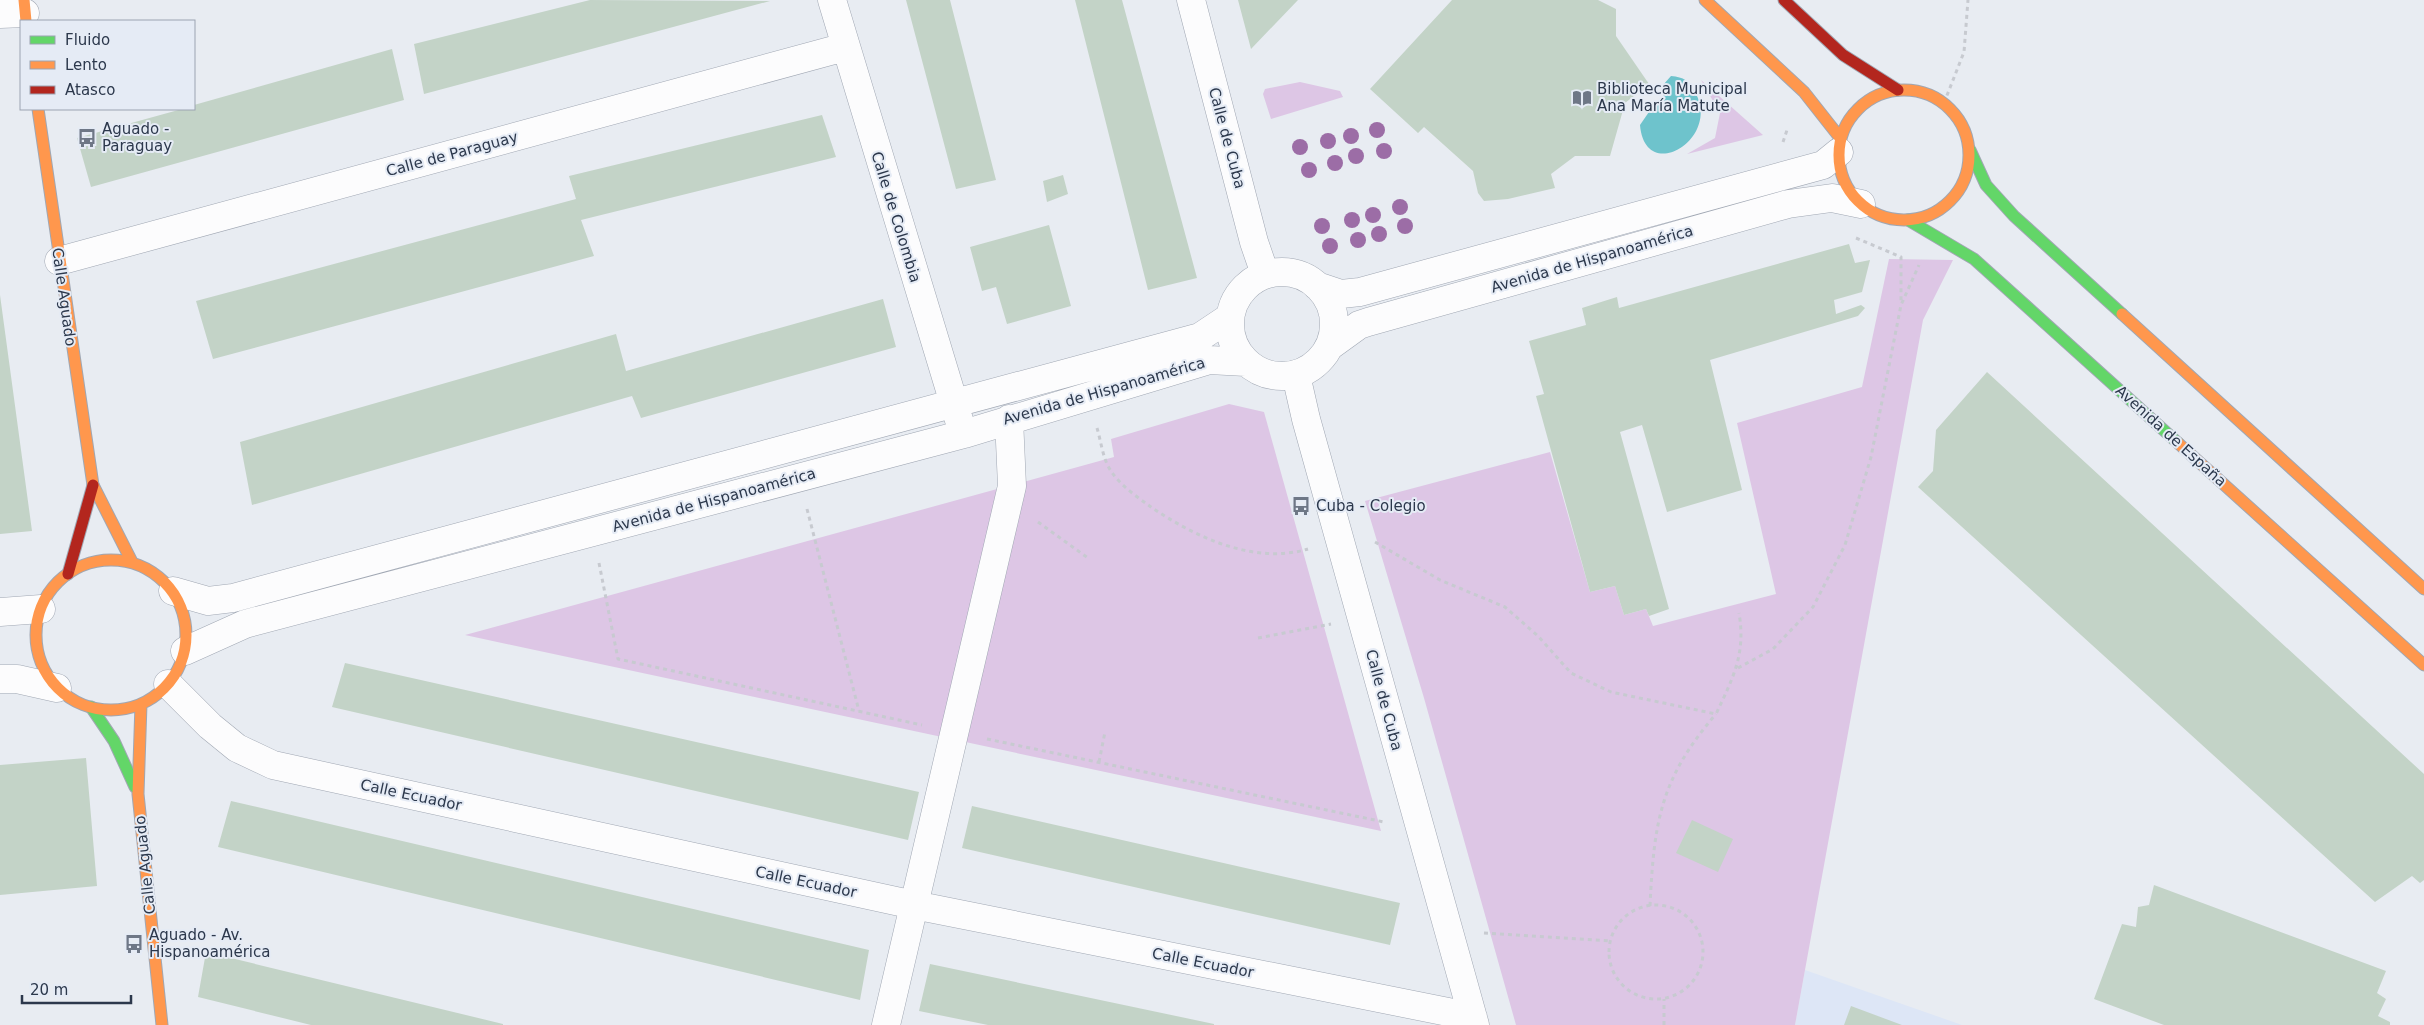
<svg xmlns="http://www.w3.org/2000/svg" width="2424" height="1025" viewBox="0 0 2424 1025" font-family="'DejaVu Sans',sans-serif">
<rect width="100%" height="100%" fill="#e8ecf2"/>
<!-- built -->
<path fill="#dde6f6" d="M1805 970 1962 1025H1795Z"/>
<!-- green -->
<path fill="#ddc6e5" d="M1701 80 1763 135 1687 154 1715 138 1720 113Z
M1300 82 1340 91 1343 97 1271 119 1263 94 1265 89Z
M1889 259 1953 260 1923 320 1795 1025H1516L1424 698 1365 501 1550 452 1590 592 1615 586 1624 615 1646 609 1653 626 1776 594 1737 423 1862 387Z
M1229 404 1264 412 1381 831 465 635 1114 457 1111 439Z"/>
<!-- water -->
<path fill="#6ec3cc" d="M1671 76C1684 77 1689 81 1695 92 1722 139 1645 185 1640 125L1651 109 1664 102 1663 85Z"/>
<!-- building -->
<path fill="#c3d3c7" d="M590 0 770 1 424 94 414 44Z
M906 0H950L996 180 956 189Z
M1075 0H1122L1197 278 1148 290Z
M1238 0H1298L1251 49Z
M1452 0H1598L1616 9V36L1649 84 1625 103 1610 156H1575L1551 174 1555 188 1508 199 1484 201 1478 193 1473 171 1424 127 1418 133 1370 89Z
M392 49 404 100 91 187 77 138 182 109H194V105Z
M822 115 836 157 581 220 594 256 213 359 196 301 576 199 569 176Z
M1063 175 1068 194 1047 202 1043 181Z
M1049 225 1071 306 1007 324 996 287 982 291 970 247Z
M1849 244 1855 263 1870 260 1862 292 1834 300 1836 314 1861 305 1865 308 1858 316 1710 360 1742 490 1667 512 1642 425 1620 432 1669 609 1649 616 1646 609 1624 615 1615 586 1590 592 1536 396 1544 394 1529 341 1586 325 1582 308 1617 297 1619 308Z
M0 295 32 531 0 534Z
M883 299 896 347 641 418 632 396 252 505 240 442 616 334 626 371Z
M1987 372 2424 774V880L2420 883 2412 876 2375 902 1918 487 1933 471 1936 430Z
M345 663 919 792 908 840 332 707Z
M86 758 97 886 0 895V765Z
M231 801 869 950 860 1000 218 847Z
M972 806 1400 903 1390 945 962 848Z
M1692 820 1733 839 1718 872 1676 853Z
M2154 885 2386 971 2377 993 2386 999 2378 1016 2390 1022V1025H2164L2094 999 2122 924 2136 927 2138 907 2149 905Z
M206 952 503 1024V1025H311L198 997Z
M930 964 1214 1024V1025H988L919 1011Z
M1851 1006 1902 1025H1844Z"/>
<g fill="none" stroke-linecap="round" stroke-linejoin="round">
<!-- street casing -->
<g stroke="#a0a7b3" stroke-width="29">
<path id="street" d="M832 0 959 420
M1191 0 1254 242 1265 274
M0 14 25 13
M59 261 845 47
M1230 324a52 52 0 1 1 104 0a52 52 0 1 1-104 0Z
M1317 286 1341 294 1360 292 1823 165 1839 152
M1330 346 1359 325 1368 322 1788 204 1832 198 1861 204
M1296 375 1306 419 1475 1025
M173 591 208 601 233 598 1200 337 1230 317
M0 612 41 609
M185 651 245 624 964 434 1209 360 1246 362
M0 679H17L57 688
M168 684 210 726 237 748 273 765 914 905 1473 1017
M886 1025 1012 486 1009 419"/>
</g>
<!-- fast casing -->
<g stroke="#a0a7b3" stroke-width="13">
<path id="fast" d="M1970 150 1986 185 2014 216 2122 314
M1908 220 1974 259 2178 443
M91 707 114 741 135 787"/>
</g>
<!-- slow casing -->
<g stroke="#a0a7b3" stroke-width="13">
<path id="slow" d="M24 0 26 21
M1705 0 1804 92 1841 139
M1839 155a65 65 0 1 1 130 0a65 65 0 1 1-130 0Z
M38 109 93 485 132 562
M2122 314 2424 589
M2178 443 2424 665
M36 635a75 75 0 1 1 150 0a75 75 0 1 1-150 0Z
M141 704 138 794 162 1025"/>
</g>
<!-- jam casing -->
<g stroke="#a0a7b3" stroke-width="13">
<path id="jam" d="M1784 0 1843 55 1898 90
M68 574 93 485"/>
</g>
<!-- path -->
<path stroke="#c7cad0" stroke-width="3" stroke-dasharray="4 4" stroke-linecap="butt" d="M1944 103 1964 52 1968 0
M1783 142 1788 127
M1856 238 1901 257V302
M1097 428C1101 441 1103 460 1111 471 1120 485 1137 497 1151 507 1195 537 1254 565 1308 549
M807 509 859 711
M1038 522 1088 558
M1375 542 1440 580 1505 607 1538 636 1571 673 1611 692 1716 714C1733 678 1746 654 1739 613
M599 563 618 659 922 725
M1258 638 1331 624
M1738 668 1773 649 1813 607 1845 545 1871 457 1901 305 1919 265
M987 739 1384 822
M1099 762 1105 732
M1609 952a47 47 0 1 1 94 0a47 47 0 1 1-94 0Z
M1650 906C1654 822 1660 779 1716 714
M1484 933 1611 941
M1664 1025V999"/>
<!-- street -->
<use href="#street" stroke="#fcfcfd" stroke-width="28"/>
<!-- fast -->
<use href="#fast" stroke="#63d668" stroke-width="11"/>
<!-- slow -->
<use href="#slow" stroke="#ff974d" stroke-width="11"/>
<!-- jam -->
<use href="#jam" stroke="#b3261e" stroke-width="11"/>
</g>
<!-- trees -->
<g fill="#9c6da6">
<circle cx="1377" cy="130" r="8"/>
<circle cx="1351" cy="136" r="8"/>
<circle cx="1328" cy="141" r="8"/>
<circle cx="1300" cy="147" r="8"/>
<circle cx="1384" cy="151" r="8"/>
<circle cx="1356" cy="156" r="8"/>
<circle cx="1335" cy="163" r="8"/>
<circle cx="1309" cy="170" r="8"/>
<circle cx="1400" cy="207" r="8"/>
<circle cx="1373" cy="215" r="8"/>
<circle cx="1352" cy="220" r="8"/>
<circle cx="1322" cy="226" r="8"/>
<circle cx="1405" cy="226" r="8"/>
<circle cx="1379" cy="234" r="8"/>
<circle cx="1358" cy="240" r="8"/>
<circle cx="1330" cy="246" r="8"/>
</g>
<!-- icons -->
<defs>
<g id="library-bare" transform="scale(1.5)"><path d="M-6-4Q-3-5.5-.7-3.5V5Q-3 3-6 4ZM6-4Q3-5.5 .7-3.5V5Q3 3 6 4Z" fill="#6e7786" stroke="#e5ebf5" stroke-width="2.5" paint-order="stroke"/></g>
<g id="bus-bare" transform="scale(1.5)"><path d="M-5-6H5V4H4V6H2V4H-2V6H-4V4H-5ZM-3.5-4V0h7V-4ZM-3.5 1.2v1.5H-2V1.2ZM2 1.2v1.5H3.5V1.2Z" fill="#6e7786" stroke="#e5ebf5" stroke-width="2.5" paint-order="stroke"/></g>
</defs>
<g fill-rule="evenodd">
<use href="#library-bare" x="1582" y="98"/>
<use href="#bus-bare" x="87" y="138"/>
<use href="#bus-bare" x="1301" y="506"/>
<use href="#bus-bare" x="134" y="944"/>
</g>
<g text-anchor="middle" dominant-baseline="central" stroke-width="4" stroke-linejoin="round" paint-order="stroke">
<!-- poi labels -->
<g font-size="15" fill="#2c384c" stroke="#e5ebf5" text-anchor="start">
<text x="1597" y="89">Biblioteca Municipal<tspan x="1597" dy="17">Ana María Matute</tspan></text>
<text x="102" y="129">Aguado -<tspan x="102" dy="17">Paraguay</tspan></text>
<text x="1316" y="506">Cuba - Colegio</text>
<text x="149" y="935">Aguado - Av.<tspan x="149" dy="17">Hispanoamérica</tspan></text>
</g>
<!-- street labels -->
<g font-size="15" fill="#2c384c" stroke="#e5ebf5">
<text transform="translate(1227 138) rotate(75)">Calle de Cuba</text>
<text transform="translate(452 154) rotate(-15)">Calle de Paraguay</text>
<text transform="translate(896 217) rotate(73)">Calle de Colombia</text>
<text transform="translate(1592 259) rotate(-16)">Avenida de Hispanoamérica</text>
<text transform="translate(64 297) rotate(82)">Calle Aguado</text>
<text transform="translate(1104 391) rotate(-16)">Avenida de Hispanoamérica</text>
<text transform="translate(2171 436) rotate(42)">Avenida de España</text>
<text transform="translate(714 500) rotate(-15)">Avenida de Hispanoamérica</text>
<text transform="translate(1384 700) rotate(75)">Calle de Cuba</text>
<text transform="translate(411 795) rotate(12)">Calle Ecuador</text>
<text transform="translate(145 865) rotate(-96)">Calle Aguado</text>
<text transform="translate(806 882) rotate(12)">Calle Ecuador</text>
<text transform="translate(1203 963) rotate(11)">Calle Ecuador</text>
</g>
</g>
<!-- legend -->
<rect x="20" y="20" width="175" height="90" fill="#e5ebf5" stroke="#9ba3b1"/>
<rect x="30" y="36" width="25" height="8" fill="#63d668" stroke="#9ba3b1"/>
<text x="65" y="45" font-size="15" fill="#2c384c">Fluido</text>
<rect x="30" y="61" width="25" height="8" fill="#ff974d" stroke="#9ba3b1"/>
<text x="65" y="70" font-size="15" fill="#2c384c">Lento</text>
<rect x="30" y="86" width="25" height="8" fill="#b3261e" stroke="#9ba3b1"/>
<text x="65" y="95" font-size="15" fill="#2c384c">Atasco</text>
<!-- scale -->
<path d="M22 995v8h109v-8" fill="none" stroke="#2c384c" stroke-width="2.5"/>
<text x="30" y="995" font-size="15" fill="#2c384c" stroke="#e5ebf5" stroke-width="4" paint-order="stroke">20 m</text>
</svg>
